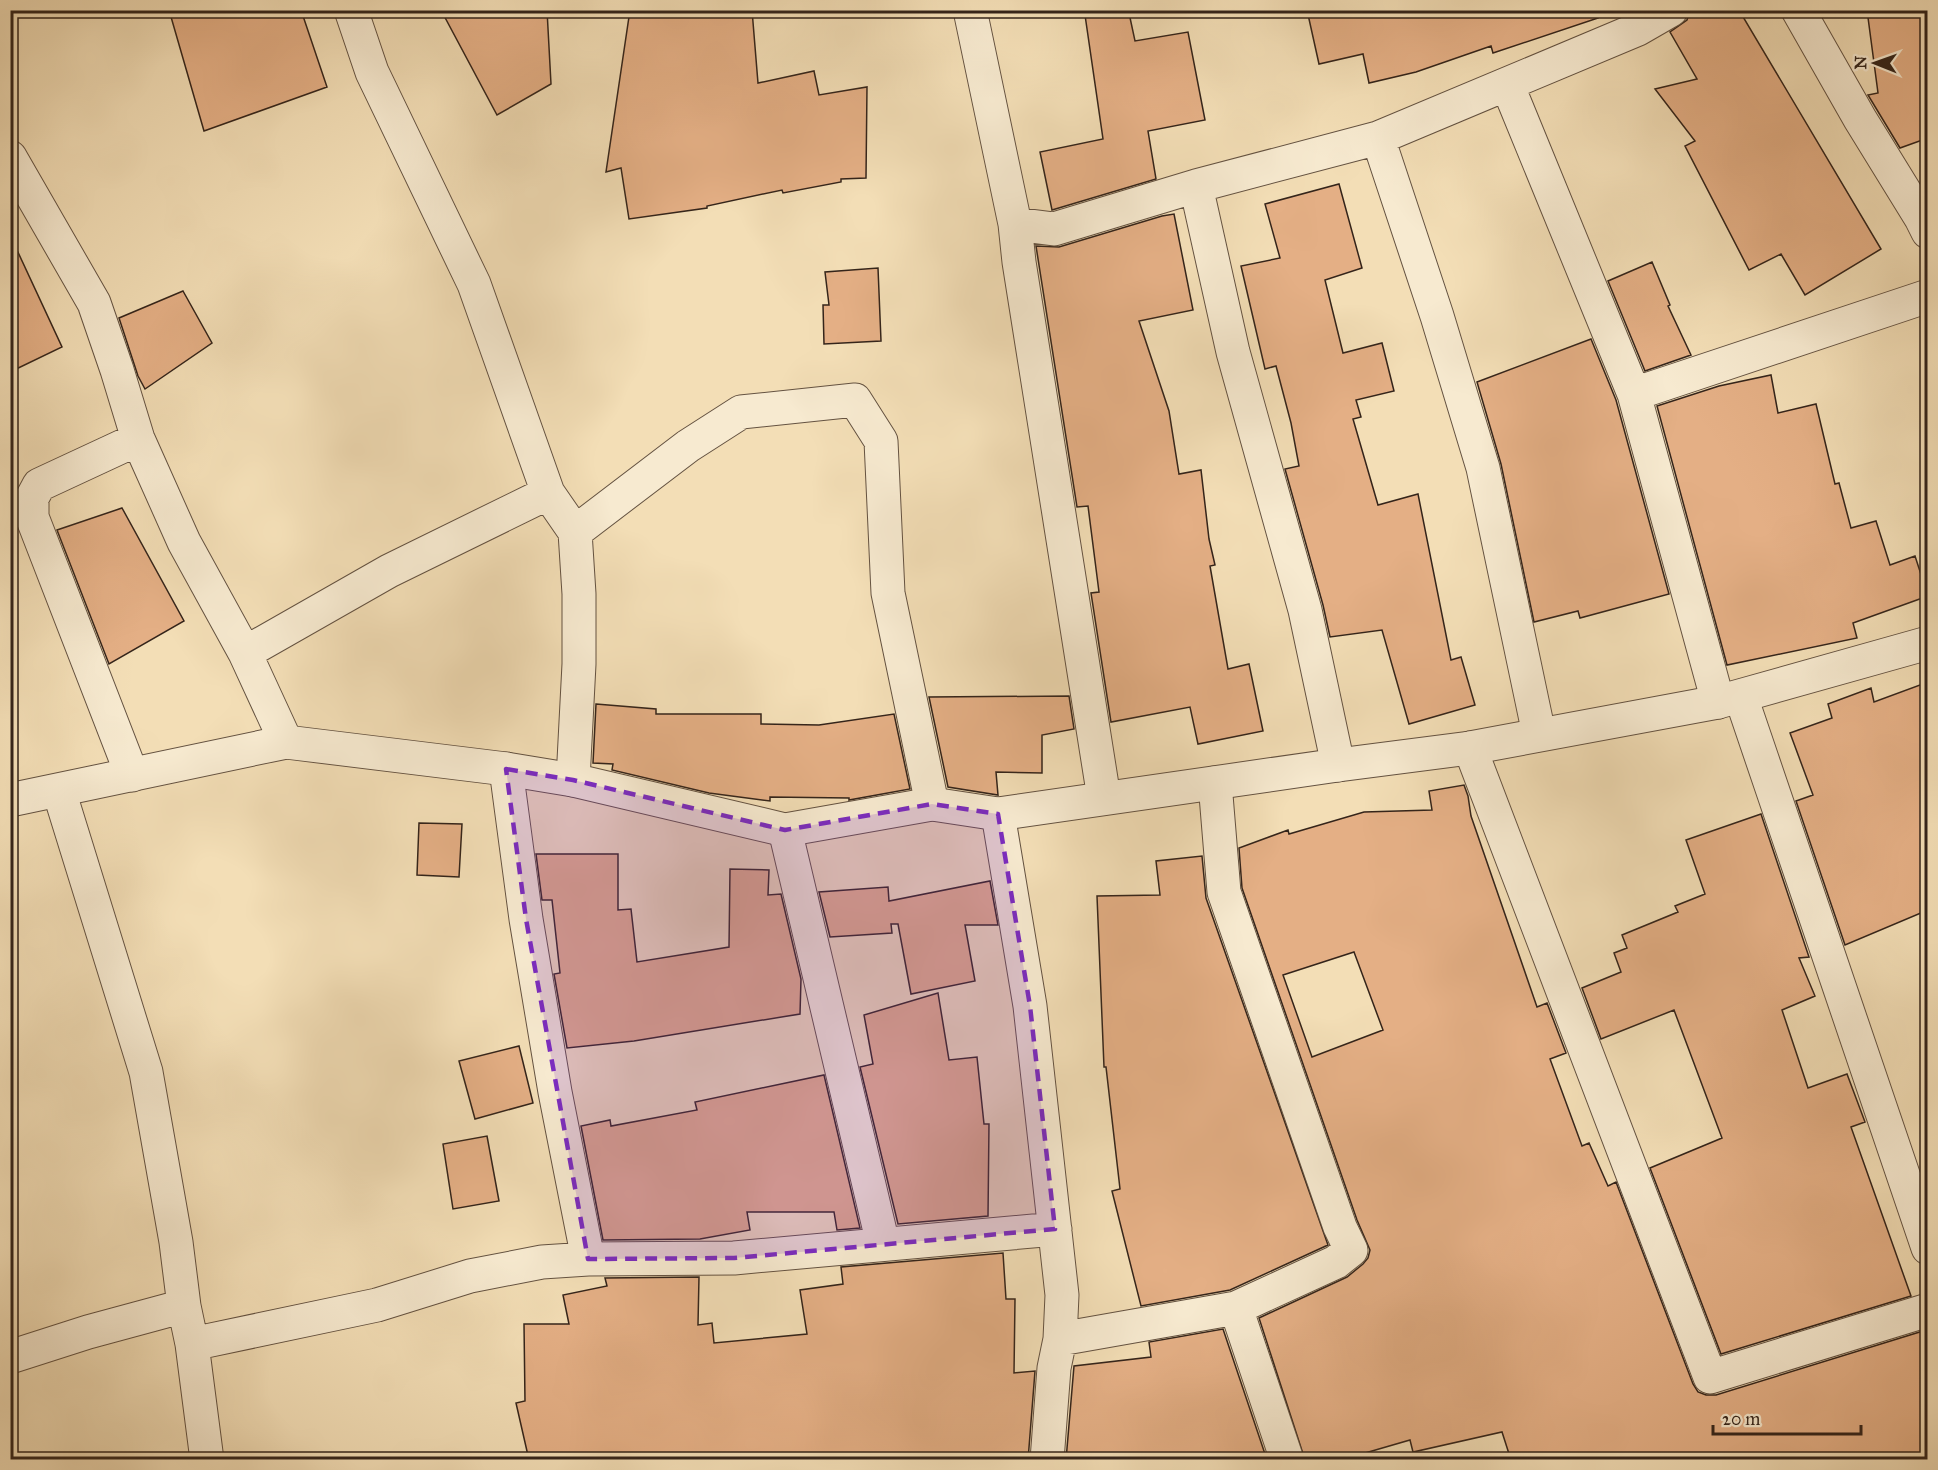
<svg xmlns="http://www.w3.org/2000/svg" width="1938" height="1470" viewBox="0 0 1938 1470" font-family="'IM FELL Great Primer',serif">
<rect width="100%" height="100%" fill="#f3deb6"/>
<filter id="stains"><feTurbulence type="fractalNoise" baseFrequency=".00333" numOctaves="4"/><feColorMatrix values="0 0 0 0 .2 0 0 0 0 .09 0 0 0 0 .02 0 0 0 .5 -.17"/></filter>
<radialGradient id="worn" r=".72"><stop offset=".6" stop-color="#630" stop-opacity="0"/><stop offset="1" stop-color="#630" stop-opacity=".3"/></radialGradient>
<!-- building -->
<path fill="#e4af85" stroke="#34241a" stroke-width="1.5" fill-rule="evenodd" d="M169 10H301L327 87 204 131Z
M441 10H547L551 84 497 115Z
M630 10H752L758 83 814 71 819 95 867 87 866 178 841 179V182L783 193 782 190 707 206V208L629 219 621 168 606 172Z
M1307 10H1596L1598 18 1493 53 1491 46 1416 72 1369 83 1363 54 1319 64Z
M1690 10H1739L1881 249 1805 295 1781 254 1749 270 1685 146 1695 141 1655 89 1697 79 1670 32 1687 20Z
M1867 10H1928V138L1900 148 1868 95 1878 93Z
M1129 13 1135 41 1188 32 1205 120 1148 131 1156 179 1052 210 1040 152 1103 139 1085 15Z
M1339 184 1362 268 1325 280 1343 353 1382 343 1394 391 1356 400 1361 417 1353 419 1378 505 1418 494 1451 660 1461 657 1475 705 1409 724 1382 630 1330 637 1323 605 1285 469 1299 466 1291 423 1276 366 1265 369 1241 266 1280 258 1265 204Z
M1174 214 1193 310 1139 321 1169 411 1179 474 1201 470 1209 539 1215 565 1210 566 1228 669 1249 664 1263 731 1198 744 1190 707 1111 722 1091 593 1099 592 1088 506 1077 507 1036 246 1059 247 1162 216Z
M10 235 62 347 10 372Z
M1652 262 1670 305 1668 306 1691 355 1645 371 1608 281Z
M878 268 881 341 824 344 823 305H829L825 272Z
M183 291 212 343 145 389 138 376 119 318Z
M1591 339 1616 400 1669 594 1580 618 1578 611 1534 622 1501 464 1477 382Z
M1771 375 1778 413 1816 404 1835 484 1839 483 1851 528 1876 521 1890 565 1915 556 1928 596 1853 623 1857 638 1727 665 1657 406 1719 386Z
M122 508 184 621 109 664 57 530Z
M1928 682V910L1845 945 1796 801 1813 795 1790 733 1832 718 1828 704 1871 688 1874 702Z
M1069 696 1074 729 1042 735V773L996 772 998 795 948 787 929 697Z
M596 704 656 709V714H761V724L819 725 894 714 910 789 849 800V798L770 797V801L709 793 612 770 613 764 593 763Z
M1464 785 1468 796 1471 816 1537 1007 1547 1003 1566 1053 1550 1059 1582 1146 1589 1143 1608 1186 1616 1182 1693 1384 1698 1392 1706 1395H1716L1923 1331 1928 1343V1460H1511L1502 1432 1413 1452 1410 1440 1341 1460H1305L1259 1318 1347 1277 1363 1264 1368 1258 1370 1250 1357 1220 1242 888 1239 848 1288 830 1289 834 1364 812 1432 810 1429 791ZM1354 952 1383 1030 1312 1057 1283 975Z
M1761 814 1809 957 1799 958 1815 996 1782 1010 1808 1088 1847 1074 1865 1122 1851 1127 1911 1296 1721 1354 1650 1168 1722 1138 1674 1010 1601 1039 1582 988 1621 972 1614 953 1627 948 1622 935 1678 912 1675 906 1705 894 1686 840Z
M419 823 462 824 459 877 417 875Z
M536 854H618V910L631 909 637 962 729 947 730 869 769 870 768 895 781 894 801 979 800 1014 634 1041 567 1048 554 974 560 973 552 900H542Z
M1202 856 1206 898 1328 1245 1230 1290 1141 1306 1112 1191 1120 1189 1106 1067H1104L1097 896 1160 895 1156 861Z
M990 881 998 925H965L975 981 911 994 898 924H891L892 933 830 937 819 892 888 887 889 901Z
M938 993 949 1060 977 1057 984 1124H989L988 1216 898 1224 860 1067 873 1064 864 1015Z
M519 1046 533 1103 475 1119 459 1061Z
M824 1075 860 1228 837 1230 834 1212H747L750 1230 700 1239 603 1240 581 1126 610 1120 611 1126 697 1110 695 1102Z
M487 1136 499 1201 453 1209 443 1144Z
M1003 1253 1006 1299H1015L1014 1373 1035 1371 1028 1460H529L516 1403 525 1401 524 1324H569L563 1295 607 1286 605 1278 699 1277 698 1325 712 1323 714 1343 807 1334 800 1290 843 1284 841 1267Z
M1223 1329 1267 1460H1066L1074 1366 1151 1357 1149 1342Z"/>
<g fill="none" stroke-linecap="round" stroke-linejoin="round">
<!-- minor casing -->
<g stroke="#645241" stroke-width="35">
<path id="minor" d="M351 10 372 72 474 284 548 493 575 532 579 594V664L573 780
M970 10 1015 224 1019 262 1104 798
M1798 10 1860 119 1921 218 1928 232
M1507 84 1634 394 1718 702
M1378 138 1437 316 1483 468 1539 734
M10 157 94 303 117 370 138 439 184 542 245 653 286 742
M1196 186 1233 352 1305 610 1338 765
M1015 224 1054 229 1196 186 1378 138 1638 29 1671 10
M1634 394 1928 296
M575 532 688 446 741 412 855 400 881 441 888 593 932 804
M245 653 389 571 548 493
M1741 697 1928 1248
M1470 748 1710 1377 1928 1310
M506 769 526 919 555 1092 588 1259
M132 775 32 517V498L39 485 138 439
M59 791 146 1072 176 1242 184 1306 192 1344 207 1460
M998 814 1030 1006 1062 1295 1060 1339 1054 1368 1047 1460
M785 830 883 1244
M1236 1308 1287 1460
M1060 1339 1236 1308 1336 1262 1351 1250 1340 1227 1224 892 1215 783
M192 1344 377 1305 470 1276 542 1262 588 1259 734 1258 1055 1229
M10 1357 88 1332 184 1306"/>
</g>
<!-- tertiary casing -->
<g stroke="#645241" stroke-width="35">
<path id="tertiary" d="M10 800 286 742 506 769 573 780 785 830 932 804 998 814 1338 765 1470 748 1718 702 1928 643"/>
</g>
<!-- minor -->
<use href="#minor" stroke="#f7ead0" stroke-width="33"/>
<!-- tertiary -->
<use href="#tertiary" stroke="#f7ead0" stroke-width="33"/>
</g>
<!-- marked area -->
<path fill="#7b2cbf" fill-opacity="0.2" stroke="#7b2cbf" stroke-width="4.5" stroke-dasharray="12 8" stroke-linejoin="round" d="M506 769 573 780 785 830 932 804 998 814 1030 1006 1055 1229 734 1258 588 1259 526 919Z"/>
<!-- margin -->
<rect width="1938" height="1470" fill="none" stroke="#f3deb6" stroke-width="36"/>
<rect x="12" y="12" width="1914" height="1446" fill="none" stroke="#34241a" stroke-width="3"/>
<rect x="18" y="18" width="1902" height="1434" fill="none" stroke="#34241a" stroke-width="1.5"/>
<!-- north arrow -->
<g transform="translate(1875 63) rotate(271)" stroke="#f7ead0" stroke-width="4.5" paint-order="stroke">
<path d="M0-4.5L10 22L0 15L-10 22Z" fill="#34241a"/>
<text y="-9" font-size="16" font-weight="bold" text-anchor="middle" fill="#34241a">N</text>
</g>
<!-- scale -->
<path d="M1713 1425v9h148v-9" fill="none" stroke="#34241a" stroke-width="3"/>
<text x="1722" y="1425" font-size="18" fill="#34241a" stroke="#f7ead0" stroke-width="4.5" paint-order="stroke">20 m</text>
<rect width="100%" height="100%" filter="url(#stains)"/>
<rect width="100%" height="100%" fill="url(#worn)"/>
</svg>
